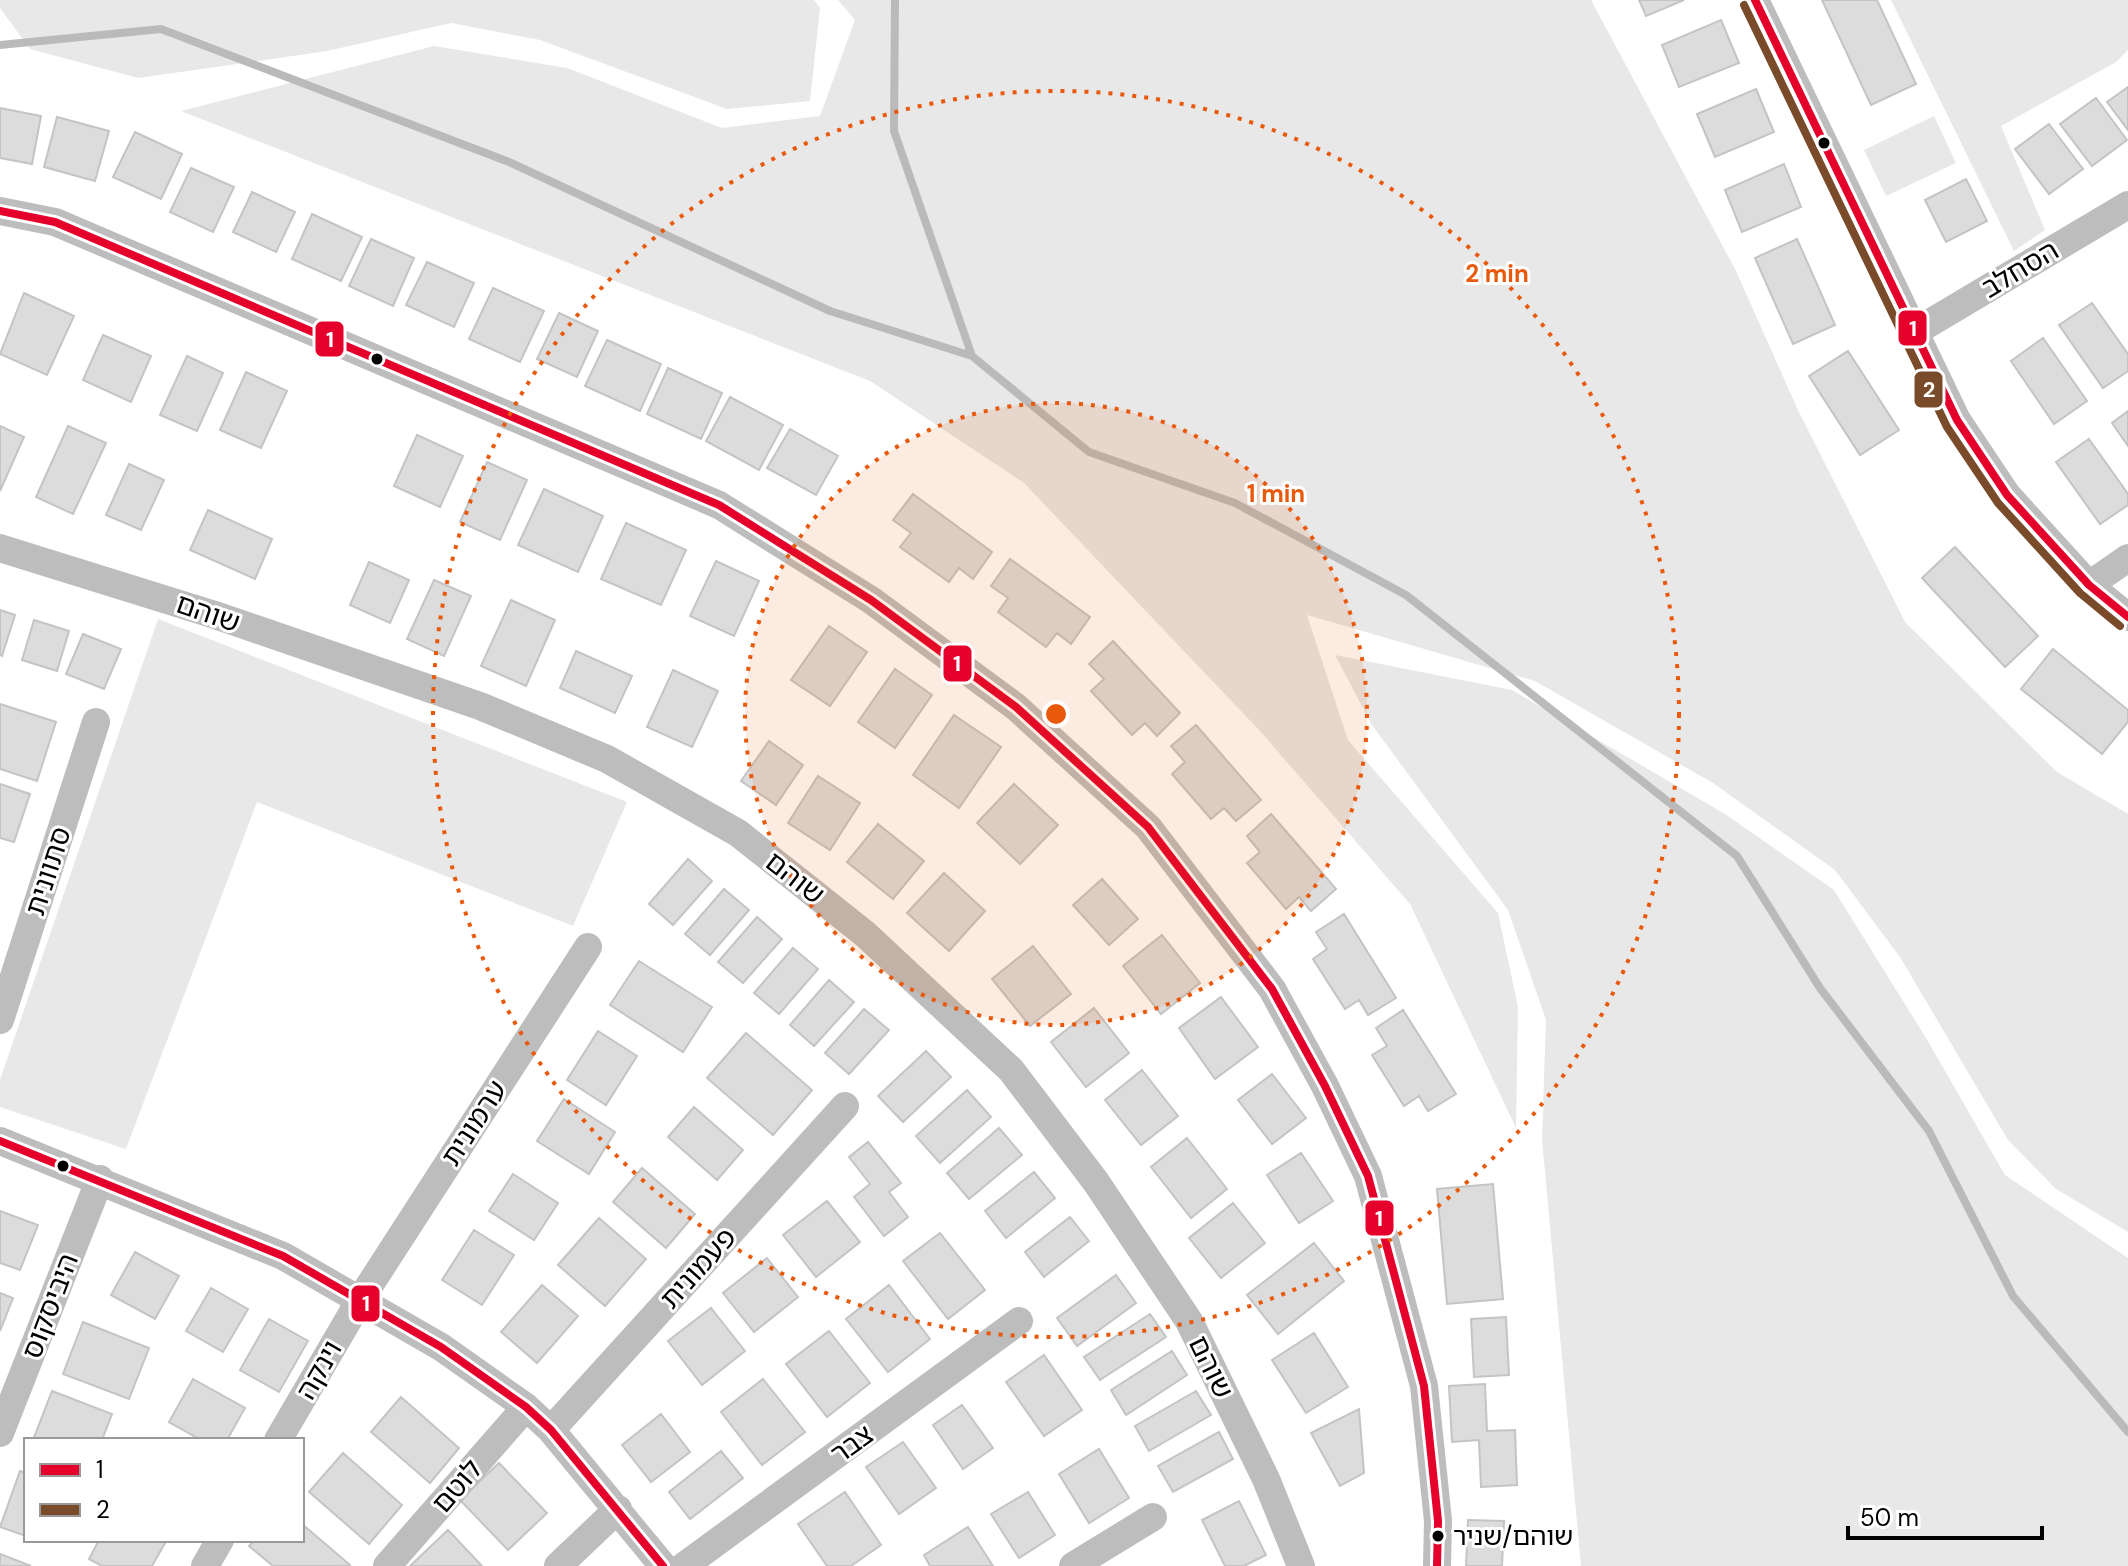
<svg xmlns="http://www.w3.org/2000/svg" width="2128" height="1566" viewBox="0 0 2128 1566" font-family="'DM Sans','Noto Sans Hebrew',sans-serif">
<rect width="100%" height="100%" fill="#fff"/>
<!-- green -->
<path fill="#e8e8e8" d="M0 0H814L820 8 810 101 727 109 540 40 451 23 327 51 138 78 30 49 0 8Z
M838 0H1591L1736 271 1798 410 1905 622 2057 772 2128 814V1232L2056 1189 2008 1140 1900 957 1835 870 1713 783 1535 681 1307 615 1348 740 1498 913 1518 1007 1516 1128 1410 904 1260 731 1024 483 870 381 181 111 434 46 567 68 722 128 820 116 855 20Z
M1891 0H2128V50L2116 62 2001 126 2045 230 2014 251Z
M1934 116 1956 163 1886 196 1864 150Z
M158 619 627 802 573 926 257 802 126 1149 0 1107V1080Z
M1335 655 1512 690 1725 814 1834 890 1926 1038 2005 1175 2128 1258V1566H1581L1542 1139 1546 1020 1508 910 1372 725Z"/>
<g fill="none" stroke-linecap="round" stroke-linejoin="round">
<!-- stream -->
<path stroke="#bababa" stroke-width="8" d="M895 0 894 131 972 356
M0 45 161 29 509 162 830 311 972 356 1089 452 1235 503 1406 595 1737 856 1820 988 1929 1131 2013 1296 2128 1432"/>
</g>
<!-- building -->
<path fill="#dcdcdc" stroke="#c4c4c4" stroke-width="2" d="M1639 0H1684L1646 16Z
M1822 0H1877L1916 84 1871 105Z
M1721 20 1739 63 1679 87 1662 45Z
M2128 87V130L2107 102Z
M1756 89 1774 132 1715 157 1697 114Z
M2096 98 2127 140 2092 166 2060 124Z
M0 108 41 116 32 164 0 158Z
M57 117 109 131 95 181 44 167Z
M2049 124 2083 169 2049 194 2015 149Z
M135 132 182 154 161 199 113 177Z
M1784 164 1801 207 1742 232 1725 190Z
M191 168 234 187 213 232 170 212Z
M1966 179 1987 221 1946 242 1925 200Z
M252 192 295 212 276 252 233 232Z
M312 214 362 237 341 281 292 259Z
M371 239 414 258 393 306 349 286Z
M1797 239 1835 325 1793 344 1755 258Z
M427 262 474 283 454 327 406 305Z
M493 288 544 311 520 362 469 339Z
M24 293 74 316 47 375 0 354Z
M2092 303 2128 354V371L2103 388 2059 325Z
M559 313 598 331 577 377 537 359Z
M103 335 151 356 131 402 83 380Z
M2043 338 2087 401 2054 424 2011 361Z
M607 340 661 364 640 411 585 386Z
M1848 351 1899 430 1860 455 1809 376Z
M187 356 223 373 197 431 160 415Z
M668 368 722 393 701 439 647 414Z
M246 372 287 391 261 448 220 430Z
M730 397 783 425 759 470 706 441Z
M2128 411V446L2112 423Z
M0 426 24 437 0 491Z
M68 426 106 443 73 514 36 497Z
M790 429 838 456 816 495 767 468Z
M417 435 463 456 440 507 394 486Z
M2089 439 2128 494V505L2100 524 2056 462Z
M487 462 527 480 500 540 460 522Z
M129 464 164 480 141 530 106 515Z
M544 489 603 516 578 572 518 545Z
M913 494 992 552 973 579 959 568 949 582 900 547 911 533 893 520Z
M208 510 272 539 255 579 190 550Z
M626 523 686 550 661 605 601 579Z
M1955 547 2038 636 2005 667 1922 578Z
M1010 559 1090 617 1071 644 1057 633 1046 647 998 612 1008 598 991 586Z
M716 561 759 581 734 636 690 616Z
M369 562 409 580 390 623 350 605Z
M434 580 471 596 444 656 407 639Z
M511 600 555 620 526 686 481 666Z
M0 610 15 615 2 656 0 655Z
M34 620 69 631 57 671 22 660Z
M829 626 867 652 830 706 791 680Z
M83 634 121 649 104 689 66 674Z
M1113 641 1180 713 1157 736 1145 723 1132 735 1091 691 1104 679 1089 664Z
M2053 649 2128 710V722L2102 754 2021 689Z
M576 651 632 676 615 713 560 688Z
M895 669 932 695 895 748 858 722Z
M673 670 718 691 692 747 647 727Z
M0 704 56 722 37 781 0 769Z
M954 715 1001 747 959 808 913 775Z
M1196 725 1261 800 1236 821 1224 808 1211 819 1172 774 1185 762 1171 746Z
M769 741 803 765 776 805 741 781Z
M818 776 860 803 830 850 788 823Z
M0 784 30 794 14 842 0 838Z
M1014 784 1058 825 1020 864 977 823Z
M1271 814 1336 889 1311 911 1299 897 1286 909 1247 863 1260 852 1247 836Z
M878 824 924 861 893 899 847 862Z
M688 859 712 881 673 925 649 904Z
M944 873 985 911 949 951 907 913Z
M1102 879 1138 919 1109 945 1073 905Z
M724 889 749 910 710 955 685 934Z
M1344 914 1396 998 1368 1015 1359 1000 1345 1009 1313 959 1327 949 1316 932Z
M757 917 782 939 743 983 718 962Z
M1162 935 1200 983 1161 1014 1123 966Z
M1033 946 1071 994 1030 1026 992 979Z
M793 948 818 969 779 1014 754 993Z
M639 961 712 1007 683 1052 610 1005Z
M829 980 854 1002 814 1046 790 1025Z
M1221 997 1258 1047 1215 1079 1179 1028Z
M1094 1008 1129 1053 1086 1087 1051 1042Z
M864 1009 889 1030 849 1074 825 1053Z
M1403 1010 1456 1094 1428 1111 1419 1096 1404 1106 1372 1055 1387 1046 1376 1028Z
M598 1031 637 1056 606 1105 567 1080Z
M746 1033 812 1090 773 1135 707 1078Z
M926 1051 951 1077 903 1122 878 1096Z
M1142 1070 1178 1116 1141 1145 1105 1100Z
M1272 1074 1306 1118 1272 1144 1238 1100Z
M967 1090 991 1117 940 1163 916 1136Z
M564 1099 615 1132 589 1174 537 1141Z
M694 1107 743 1150 717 1180 668 1137Z
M999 1128 1022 1155 969 1199 947 1173Z
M1187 1138 1227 1189 1191 1218 1151 1167Z
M868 1142 901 1183 889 1192 908 1217 884 1236 854 1197 870 1184 849 1157Z
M1301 1153 1333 1201 1299 1223 1267 1175Z
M642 1168 695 1214 666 1248 613 1202Z
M1034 1172 1055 1198 1006 1238 985 1211Z
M513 1174 558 1203 534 1240 489 1211Z
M1493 1184 1503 1299 1447 1304 1437 1189Z
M827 1201 860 1242 816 1277 783 1235Z
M1233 1203 1265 1243 1221 1278 1189 1238Z
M0 1211 38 1225 20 1270 0 1263Z
M1070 1217 1089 1241 1044 1277 1025 1252Z
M599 1218 646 1259 605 1306 558 1265Z
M474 1230 514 1255 482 1305 442 1280Z
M940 1233 985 1290 948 1319 903 1261Z
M1314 1243 1344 1281 1278 1334 1247 1295Z
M135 1252 179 1276 155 1319 111 1295Z
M767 1258 798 1297 754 1332 723 1293Z
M1116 1275 1136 1303 1077 1346 1057 1318Z
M542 1285 578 1316 537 1363 501 1332Z
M889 1285 930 1339 888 1372 846 1319Z
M211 1288 248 1309 223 1352 186 1331Z
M0 1293 13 1298 0 1331Z
M711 1308 745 1351 702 1385 668 1341Z
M1150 1314 1166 1337 1100 1380 1084 1357Z
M1506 1317 1509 1375 1474 1377 1471 1319Z
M269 1319 308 1341 279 1392 240 1370Z
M83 1322 149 1348 129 1399 63 1374Z
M829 1331 870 1383 827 1417 786 1364Z
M1314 1333 1348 1387 1306 1413 1272 1360Z
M1172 1351 1187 1375 1126 1415 1111 1390Z
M1044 1355 1082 1410 1044 1436 1006 1382Z
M193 1379 245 1408 227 1440H201L169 1422Z
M763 1379 805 1432 762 1465 721 1412Z
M1485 1384 1487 1431 1515 1430 1517 1485 1481 1487 1479 1440 1452 1442 1449 1386Z
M52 1391 112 1414 102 1440H33Z
M1196 1391 1211 1415 1149 1451 1135 1426Z
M401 1397 459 1448 430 1483 371 1432Z
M962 1405 993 1448 963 1469 933 1425Z
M1359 1409 1364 1473 1340 1486 1311 1433Z
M661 1414 690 1452 651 1482 622 1445Z
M1219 1432 1233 1459 1173 1492 1158 1466Z
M903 1442 936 1488 899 1514 866 1467Z
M1099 1449 1129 1498 1089 1523 1059 1474Z
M721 1451 743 1478 690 1519 669 1492Z
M343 1453 402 1505 369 1544 309 1492Z
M499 1463 547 1513 508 1550 460 1500Z
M20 1471 26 1473V1536L0 1527Z
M845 1492 881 1545 851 1566H827L798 1524Z
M1028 1492 1055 1535 1019 1558 991 1514Z
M1239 1501 1266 1555 1244 1566H1225L1202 1520Z
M1468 1520 1504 1521 1502 1566H1466Z
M302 1524 350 1565 349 1566H273L249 1546 255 1540H302Z
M968 1527 993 1566H930L924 1555Z
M448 1530 482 1566H410Z
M99 1540H160L165 1543 152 1566H102L89 1559Z
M0 1554 31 1566H0Z"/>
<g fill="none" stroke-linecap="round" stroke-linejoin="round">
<!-- minor -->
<path stroke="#bdbdbd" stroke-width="28" d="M1755 0 1957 420 2007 495 2089 585 2128 617
M0 211 55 222 719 505 871 600 1016 707 1148 827 1272 989 1325 1086 1368 1176 1424 1386 1438 1521 1437 1566
M1913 333 2128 205
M0 548 215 615 480 706 607 759 738 833 865 934 1011 1070 1096 1182 1189 1321 1266 1479 1301 1566
M2089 585 2128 558
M0 1020 96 722
M0 1141 283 1256 441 1347 526 1407 551 1430 663 1566
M551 1430 845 1106
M0 1433 100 1179
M278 1440 360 1300 588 947
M205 1566 220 1540
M387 1566 526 1407
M558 1566 618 1509
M684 1566 1019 1321
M1073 1566 1153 1517"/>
<!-- bus-1 casing -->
<g stroke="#fff" stroke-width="14">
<path id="bus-1" d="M1755 0 1957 420 2007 495 2089 585 2128 617
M0 211 55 222 719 505 871 600 1016 707 1148 827 1272 989 1325 1086 1368 1176 1424 1386 1438 1521 1437 1566
M0 1141 283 1256 441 1347 526 1407 551 1430 663 1566"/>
</g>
<!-- bus-2 casing -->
<g stroke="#fff" stroke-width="14">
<path id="bus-2" d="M1744 5 1947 427 1998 503 2080 593 2120 626"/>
</g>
<!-- bus-1 -->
<use href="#bus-1" stroke="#e4002b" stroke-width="8"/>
<!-- bus-2 -->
<use href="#bus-2" stroke="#7a4b2a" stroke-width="8"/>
</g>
<!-- distance rings -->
<circle cx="1056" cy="714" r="311" fill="#e8590c" fill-opacity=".12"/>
<g fill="none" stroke="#e8590c" stroke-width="4" stroke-dasharray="4 8">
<circle cx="1056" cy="714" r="311"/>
<circle cx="1056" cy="714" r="623"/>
</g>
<!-- markers -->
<g fill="#000" stroke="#fff" stroke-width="3">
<circle cx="1824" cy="143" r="7"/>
<circle cx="377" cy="359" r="7"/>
<circle cx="63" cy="1166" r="7"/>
<circle cx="1438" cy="1536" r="7"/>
</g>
<g text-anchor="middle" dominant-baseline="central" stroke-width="6" stroke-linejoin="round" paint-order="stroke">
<!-- bus labels -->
<g font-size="26" fill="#000" stroke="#fff" text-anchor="start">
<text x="1453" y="1536">שוהם/שניר</text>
</g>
<!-- street labels -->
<g font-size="28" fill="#000" stroke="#fff">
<text transform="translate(2020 269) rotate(-31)">הסחלב</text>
<text transform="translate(208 613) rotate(19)">שוהם</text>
<text transform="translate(48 871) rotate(-72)">סתוונית</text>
<text transform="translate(795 878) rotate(38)">שוהם</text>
<text transform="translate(474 1123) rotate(-57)">ערמונית</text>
<text transform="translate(698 1268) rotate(-48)">פעמונית</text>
<text transform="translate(50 1306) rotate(-69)">היביסקוס</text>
<text transform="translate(1211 1367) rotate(64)">שוהם</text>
<text transform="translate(319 1370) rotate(-60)">וינקה</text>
<text transform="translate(852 1444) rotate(-36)">צבר</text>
<text transform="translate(457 1486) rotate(-49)">לוטם</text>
</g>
</g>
<circle cx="1056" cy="714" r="12" fill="#e8590c" stroke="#fff" stroke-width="4"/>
<g font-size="24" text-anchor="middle" font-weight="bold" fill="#e8590c" stroke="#fff" stroke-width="6" stroke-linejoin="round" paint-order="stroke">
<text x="1497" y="282">2 min</text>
<text x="1276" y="502">1 min</text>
</g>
<g stroke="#fff" stroke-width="3">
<rect x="1897" y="309" width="31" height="38" rx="8" fill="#e4002b"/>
<rect x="314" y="320" width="31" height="38" rx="8" fill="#e4002b"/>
<rect x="1913" y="370" width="31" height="39" rx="8" fill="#7a4b2a"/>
<rect x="942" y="644" width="31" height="39" rx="8" fill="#e4002b"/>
<rect x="1364" y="1199" width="31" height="38" rx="8" fill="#e4002b"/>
<rect x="350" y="1284" width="31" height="39" rx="8" fill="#e4002b"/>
</g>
<g font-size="22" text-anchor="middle" font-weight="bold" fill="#fff">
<text x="1913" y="336">1</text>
<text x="330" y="347">1</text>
<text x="1929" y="397">2</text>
<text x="957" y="671">1</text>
<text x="1379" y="1226">1</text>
<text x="366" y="1311">1</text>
</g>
<!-- legend -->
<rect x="24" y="1438" width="280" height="104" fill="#ffffff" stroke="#999999" stroke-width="2"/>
<rect x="40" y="1464" width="40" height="12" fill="#e4002b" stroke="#999999" stroke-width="2"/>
<text x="96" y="1478" font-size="24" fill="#000000">1</text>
<rect x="40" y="1504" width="40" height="12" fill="#7a4b2a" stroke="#999999" stroke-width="2"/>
<text x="96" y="1518" font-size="24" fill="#000000">2</text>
<!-- scale -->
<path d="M1848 1526v12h194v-12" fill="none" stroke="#000000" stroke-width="4"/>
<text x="1860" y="1526" font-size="24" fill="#000000" stroke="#ffffff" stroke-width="6" paint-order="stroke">50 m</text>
</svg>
